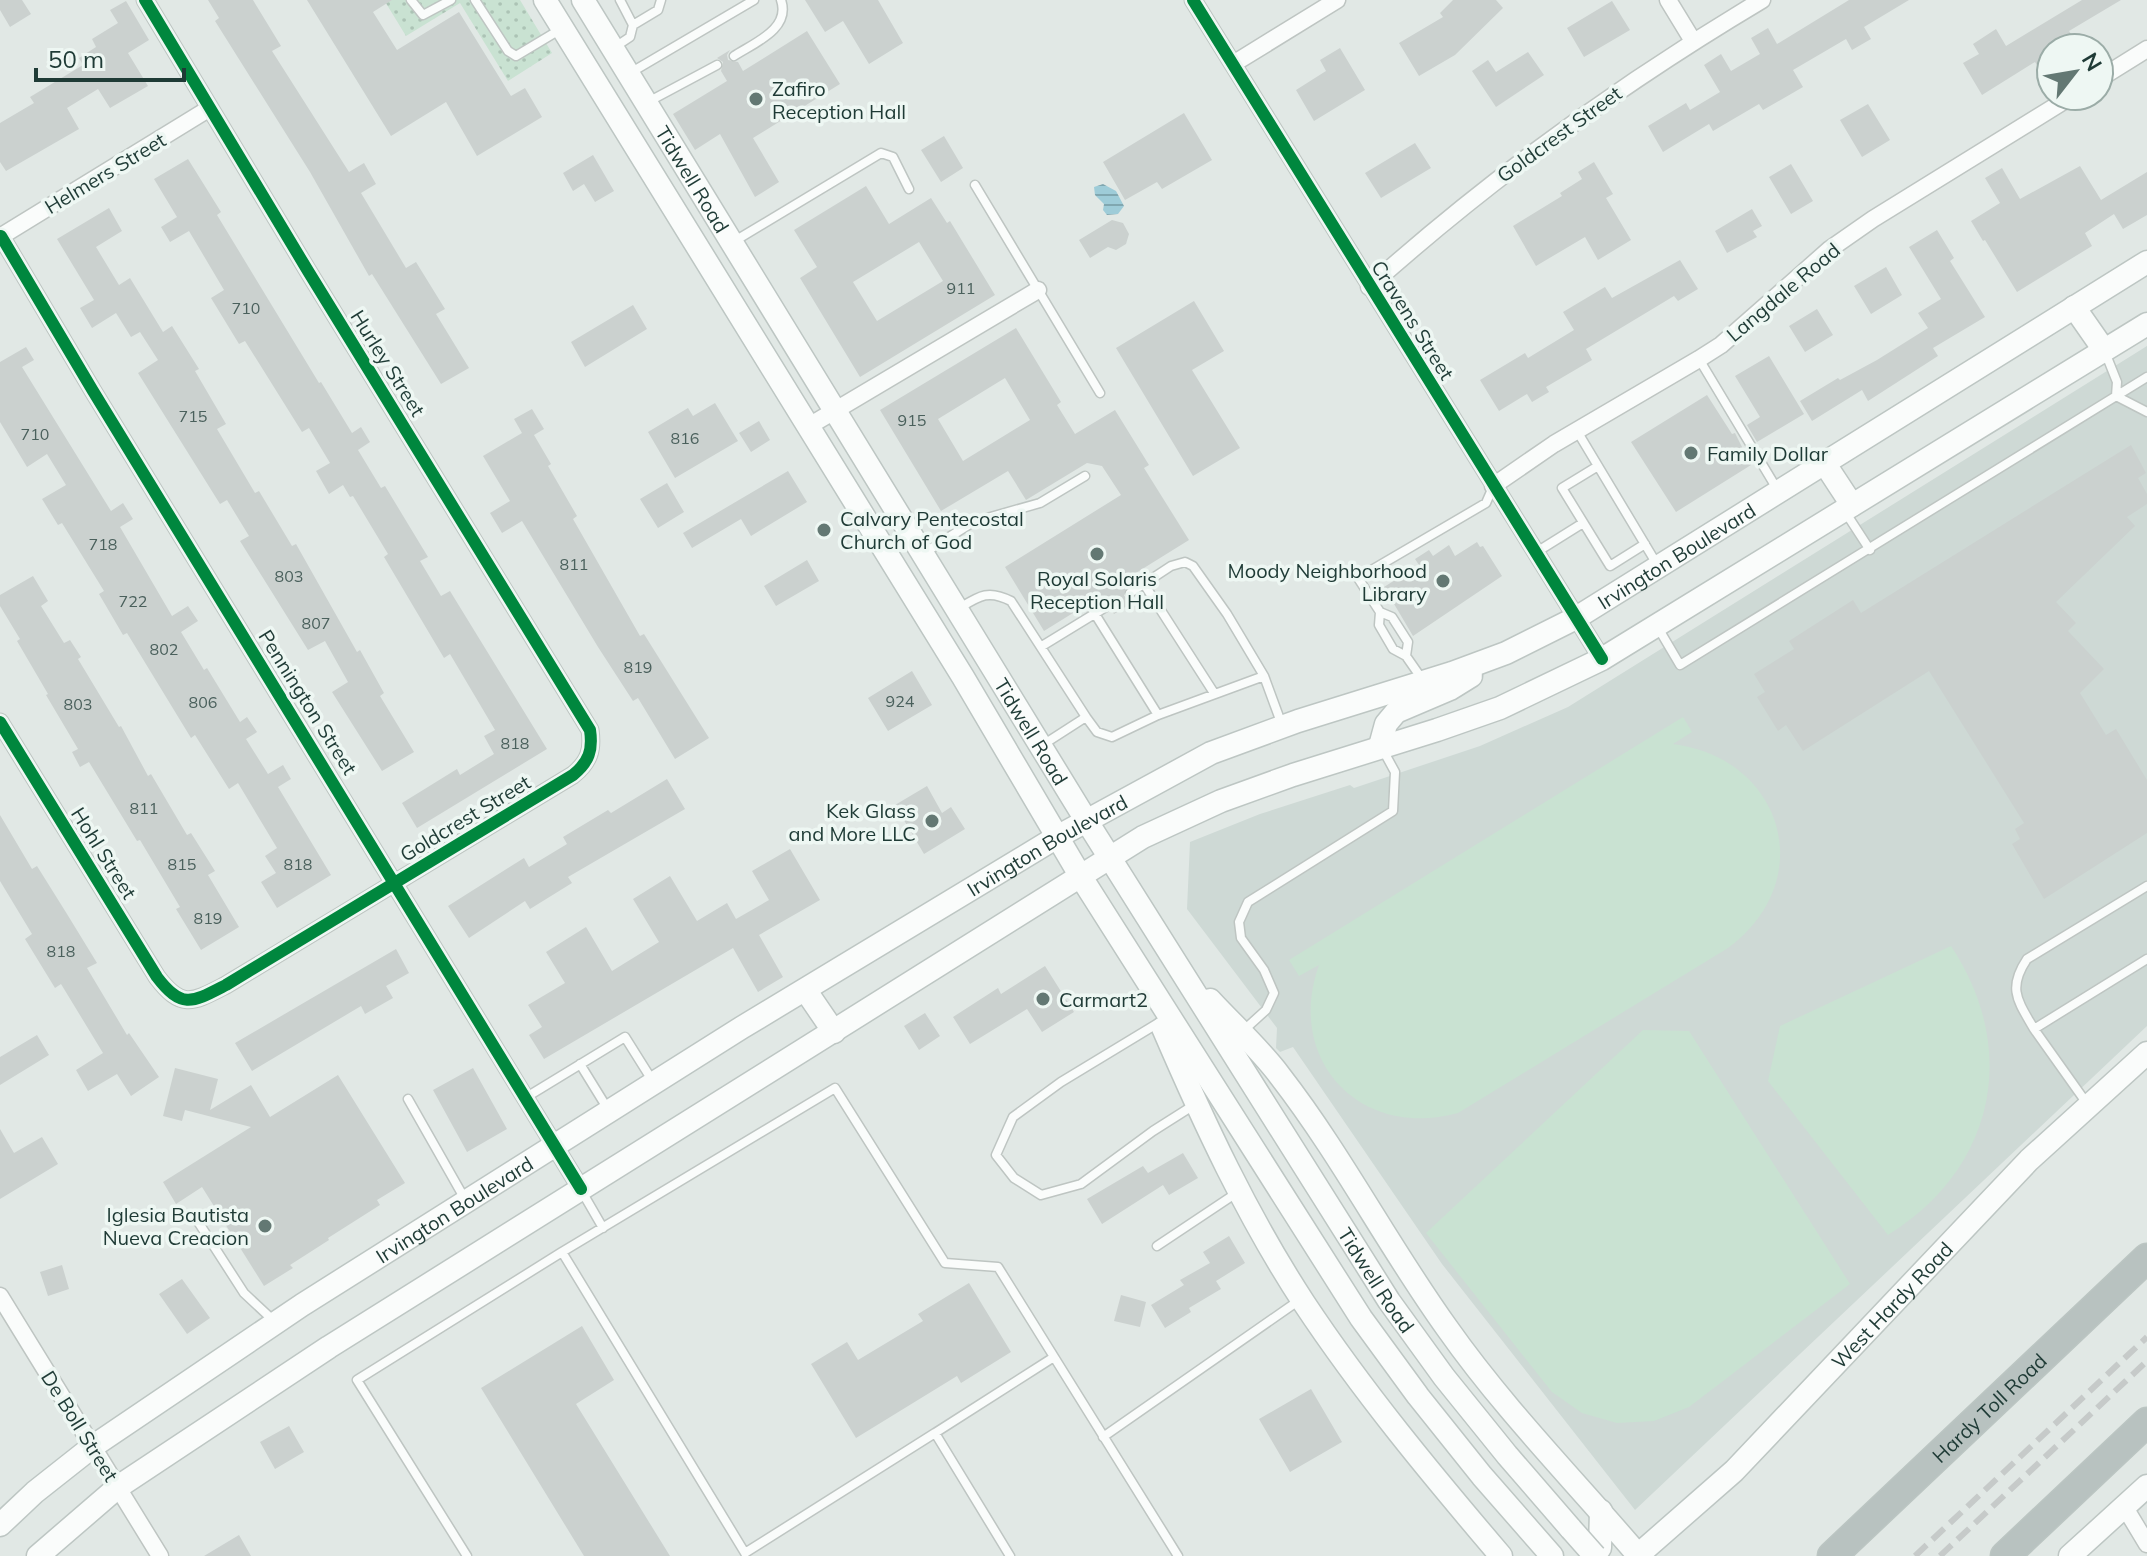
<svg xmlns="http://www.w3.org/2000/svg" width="2147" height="1556" viewBox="0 0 2147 1556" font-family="Mulish,sans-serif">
<defs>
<pattern id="grass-dots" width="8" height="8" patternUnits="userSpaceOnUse" patternTransform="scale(2)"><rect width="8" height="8" fill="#c9e2d2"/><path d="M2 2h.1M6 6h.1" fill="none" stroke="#acc3b5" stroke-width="1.8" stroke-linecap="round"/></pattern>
<pattern id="water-rules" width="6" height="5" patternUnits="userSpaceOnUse" patternTransform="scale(2)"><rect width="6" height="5" fill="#9eccd8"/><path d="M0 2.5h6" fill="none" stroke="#80a7b0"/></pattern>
</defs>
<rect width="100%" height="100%" fill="#e1e8e5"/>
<!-- built -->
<path fill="#ced9d5" d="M2147 346V1026L1635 1510 1442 1264 1293 1047 1280 1052 1276 1048 1277 1028 1187 909 1190 842 1260 814 1350 785 1354 788 1480 746 1568 707Z"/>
<!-- grass -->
<path fill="url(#grass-dots)" d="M384 0H520L552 53 508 81 460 3 406 36Z"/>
<!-- park -->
<path fill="#c9e2d2" d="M1683 717 1692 732 1673 744C1783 758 1820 880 1728 948L1458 1113C1360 1140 1285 1060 1319 965L1299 976 1289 960Z
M1951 946C2020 1050 1995 1169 1888 1235L1768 1081 1780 1026Z
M1643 1030 1689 1031 1850 1284 1689 1407 1654 1421 1617 1423 1582 1413 1552 1392 1426 1233Z"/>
<!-- water -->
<path fill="url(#water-rules)" d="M1103 184 1116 191 1124 206 1118 214 1107 215 1103 210 1104 204 1095 195 1094 187Z"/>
<!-- building -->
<path fill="#cbd1cf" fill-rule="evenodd" d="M0 0H22L31 14 10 27 0 10Z
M208 0H253L281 46 272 51 349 172 364 163 376 184 361 193 406 268 416 262 445 309 436 314 469 368 441 384 372 274 369 276 310 172 215 21 219 18Z
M307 0H392L373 12 397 50 459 12 511 96 525 88 542 117 477 156 446 102 391 136Z
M805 0H878L903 43 869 64 843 21 825 32Z
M1453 0H1496L1503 8 1455 55 1419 76 1399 43 1443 17 1440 13Z
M1849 0H1909L1864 27 1871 39 1852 50 1846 39 1793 70 1803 87 1763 110 1759 104 1713 131 1709 124 1663 152 1648 126 1686 103 1690 110 1720 92 1704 65 1721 54 1731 71 1760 54 1751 38 1768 28 1777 44Z
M2082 0H2121L2069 31 2076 41 2065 48H2051V56L2037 65 2035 62 1982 95 1963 63 1979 54 1973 44 1996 29 2006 46Z
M126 1 149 40 128 53 148 86 110 108 98 89 67 108 79 129 6 171 0 162V123L34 103 30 97 83 65 79 58 96 47 92 39 118 23 110 10Z
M1612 1 1630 30 1584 57 1567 28Z
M807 31 840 84 753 138 779 182 755 197 720 134 695 150 673 114 727 81 721 71 723 62 717 58 730 50 727 55 728 60 738 62 743 71Z
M1340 48 1365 90 1314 121 1296 90 1326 71 1320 60Z
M1528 52 1544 75 1496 107 1472 71 1488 60 1496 72Z
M1868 104 1890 140 1862 157 1840 120Z
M1184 113 1212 160 1162 189 1157 182 1125 200 1103 162Z
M944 136 963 168 941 182 921 150Z
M1415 143 1431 168 1381 198 1365 173Z
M593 155 614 191 595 202 584 184 573 191 563 173Z
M188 159 221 212 217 215 319 383 321 382 352 433 361 427 370 442 358 450 381 488 385 486 428 557 420 561 441 596 450 591 547 749 417 828 402 803 457 769 460 775 494 754 484 736 495 730 450 654 444 658 384 557 388 554 353 496 350 497 343 485 329 494 316 471 330 463 309 428 302 432 245 341 239 344 211 298 224 290 189 231 170 242 161 227 177 217 154 179Z
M1594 162 1613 194 1606 198 1631 240 1598 260 1585 237 1536 266 1513 226 1562 196 1560 193 1582 179 1578 172Z
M1791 164 1813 201 1791 214 1769 177Z
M2080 166 2101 200 2147 172V215L2123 229 2114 214 2085 233 2092 246 2017 292 1985 240 1983 241 1971 221 2000 203 1985 178 2002 168 2020 199Z
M866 186 889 224 931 198 947 223 950 221 995 295 860 377 800 278 817 267 794 230ZM919 242 943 281 877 321 853 282Z
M109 208 122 231 96 247 119 285 130 278 163 332 172 326 199 369 195 371 226 424 217 429 255 493 259 491 292 546 296 544 357 652 360 650 384 693 380 696 414 752 382 771 332 692 348 682 325 641 308 650 240 541 249 536 227 500 220 504 138 373 158 360 140 332 131 337 116 313 92 328 80 308 94 300 57 239Z
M1752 209 1762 226 1753 231 1757 237 1727 253 1715 231Z
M1112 220 1123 223 1129 234 1126 244 1116 250 1108 247 1090 258 1079 240Z
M1937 230 1954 258 1950 261 1985 317 1933 348 1938 356 1868 401 1862 390 1812 421 1800 401 1838 378 1840 380 1877 360 1928 328 1918 313 1941 299 1909 247Z
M1680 260 1698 289 1678 301 1674 296 1586 349 1592 360 1546 387 1549 392 1532 402 1527 394 1499 411 1480 380 1525 353 1528 358 1574 330 1563 312 1605 287 1612 298Z
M1886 267 1902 295 1871 314 1854 286Z
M1194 301 1224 351 1192 370 1240 448 1193 476 1116 348Z
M633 305 647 329 585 367 571 342Z
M1817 309 1833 335 1805 352 1789 326Z
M1016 328 1061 402 1057 405 1075 434 1115 410 1149 465 1144 468 1189 540 1123 581 1126 587 1124 596 1135 601 1114 614 1112 611 1115 602 1112 599H1105L1102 595 1044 631 1005 567 1121 495 1102 466 1087 463 1026 500 1008 471 941 511 880 410ZM1005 378 1030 420 963 461 938 419Z
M26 347 34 360 22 367 111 511 123 503 133 519 120 527 172 616 188 606 198 621 181 632 204 670 207 668 240 722 247 717 257 732 246 739 268 774 283 765 291 779 278 787 331 875 277 908 261 882 276 873 265 856 277 848 238 783 229 789 195 735 191 738 127 633 123 635 99 594 104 591 62 523 58 525 42 499 66 485 47 454 27 467 0 422V362Z
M1769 356 1804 414 1757 442 1747 425 1760 417 1735 376Z
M1707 395 1732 434 1735 433 1751 465 1676 512 1631 442Z
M715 403 738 441 675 478 648 432 688 408 693 416Z
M532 409 544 429 534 435 551 464 548 466 577 516 573 519 640 636 644 634 709 738 675 759 638 698 633 701 598 647 522 521 502 533 490 513 510 501 483 456 522 433 514 419Z
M759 421 770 440 751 452 739 433Z
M2131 445 2146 473 2138 478 2147 494V504L2127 517 2135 526 2056 602 2076 623 2068 631 2104 669 2080 693 2106 735 2116 729 2147 780V833L2044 899 2012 844 2020 839 2015 829 2024 823 1929 671 1803 751 1786 725 1778 731 1757 697 1765 692 1754 674 1794 649 1789 641 1853 600 1861 613Z
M788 471 807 502 751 536 741 519 692 548 683 533Z
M667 483 684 512 658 528 640 499Z
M1477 542 1480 547 1483 546 1502 576 1413 636 1384 587 1419 565 1415 559 1429 550 1433 556 1449 545 1455 556Z
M807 560 819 581 776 606 764 586Z
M33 576 48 601 41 606 64 643 70 640 81 657 78 659 119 727 121 726 148 776 151 774 187 835 191 833 215 871 208 875 239 927 201 950 176 909 180 907 140 840 137 841 89 762 80 767 72 752 78 749 46 695 48 694 17 641 20 639 0 606V595Z
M912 671 932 705 888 731 868 698Z
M667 779 685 809 568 877 572 883 530 909 525 901 469 938 448 906 524 858 529 867 567 844 563 837 608 810 611 813Z
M927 786 942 813 951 807 965 829 924 854 895 805Z
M0 815 32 869 37 866 67 914 97 963 87 968 127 1035 129 1033 159 1077 131 1096 117 1074 88 1091 76 1070 103 1053 61 984 55 988 25 939 32 934 0 881Z
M790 849 820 900 759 935 783 977 758 992 733 948 544 1059 529 1035 542 1027 528 1005 565 983 546 952 586 927 612 971 659 942 633 899 670 876 697 921 727 903 736 919 769 900 752 871Z
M396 949 409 973 386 986 393 998 365 1014 361 1006 252 1071 235 1043Z
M1045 966 1074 1012 1042 1032 1027 1009 970 1044 953 1017 998 988 1001 994Z
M925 1013 940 1036 919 1050 904 1026Z
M37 1035 49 1055 0 1085V1057Z
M175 1068 218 1079 210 1110 251 1085 270 1117 338 1075 405 1183 377 1200 380 1205 328 1238 329 1240 290 1265 293 1268 264 1286 202 1187 176 1204 163 1182 251 1127 185 1110 182 1121 163 1116Z
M473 1068 507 1129 467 1152 433 1090Z
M0 1129 14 1153 42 1137 58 1164 0 1199Z
M1183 1153 1198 1178 1169 1195 1163 1185 1102 1224 1087 1199 1143 1166 1148 1173Z
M1229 1236 1245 1263 1216 1281 1221 1289 1189 1308 1191 1312 1165 1328 1151 1305 1184 1285 1180 1280 1210 1263 1203 1252Z
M62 1265 69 1289 48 1296 40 1272Z
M182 1279 210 1318 187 1334 159 1294Z
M969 1283 1011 1352 961 1383 957 1376 856 1438 811 1364 847 1342 858 1360 923 1321 918 1314Z
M1121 1295 1146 1302 1140 1327 1114 1321Z
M582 1326 614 1380 576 1404 670 1556H584L481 1388Z
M1311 1389 1342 1442 1290 1472 1259 1419Z
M289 1426 304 1452 275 1469 260 1442Z
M239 1535 251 1556H204Z"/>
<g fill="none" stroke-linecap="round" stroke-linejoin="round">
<!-- service casing -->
<g stroke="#bec5c2" stroke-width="11">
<path id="service" d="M411 0 423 15 451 0
M475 0 508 51 516 56 561 29
M633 25 658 10 661 0
M615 47 630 37 633 25 620 0
M734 56C754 43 791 29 781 0
M630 73 754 0
M646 103 717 65
M975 185 1100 393
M733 242 881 153 893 157 909 189
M2105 352 2117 382 2116 396
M1699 359 1777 489
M2116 396 2147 412
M1577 431 1658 566
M1598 466 1562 488 1610 566 1645 544
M1844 510 1870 550
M924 553 973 522 1040 503 1085 476
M1535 553 1583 523
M1144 584 1214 693
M1130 593 1171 566 1185 562 1193 566 1227 614 1264 676
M958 609C979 596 988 589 1011 601L1086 717 1041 746
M1380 612 1379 625 1393 649 1406 656 1422 679
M1095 614 1158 715
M1657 626 1680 665 2147 377
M1042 646 1109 605
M1406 656 1408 642 1392 617 1380 612 1358 578 1486 503 1493 487
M1086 717 1097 732 1112 737 1158 715 1264 676 1282 725
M1160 1022 1061 1082 1013 1117 996 1155 1014 1178 1041 1195 1081 1184 1153 1131 1194 1105
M2034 1029C2018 1001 2007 989 2027 959L2147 886
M1244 1030 1266 1010 1274 993 1264 970 1241 938 1239 922 1248 902 1393 811 1395 772 1383 750
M580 1064 609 1111
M525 1098 625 1037 652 1080
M408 1099 466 1201
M2088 1105 2034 1029 2147 959
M581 1190 603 1228
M195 1217 244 1293 275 1322
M1157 1246 1238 1192
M935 1433 1054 1357
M1103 1437 1301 1299
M467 1556 357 1380 562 1252
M1010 1556 935 1433 745 1553 562 1252 835 1088 945 1263 998 1267 1178 1556"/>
</g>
<!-- minor casing -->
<g stroke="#bec5c2" stroke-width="19">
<path id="minor" d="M1193 0 1602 659
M1668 0 1693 41
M1233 64 1337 0
M2099 79 2147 49
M1 236 93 391 581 1189
M0 237 210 108
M1369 287C1491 178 1621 84 1762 0
M809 426 1038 290
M1493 486 1554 444 1699 359 1721 345 1830 249 1873 219 2072 96
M0 722 157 977C182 1010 193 1002 226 985L573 775C589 762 593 750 590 730L308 271 145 0
M0 1296 160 1556
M2124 1506 2147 1544"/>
</g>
<!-- secondary casing -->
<g stroke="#bdc6c3" stroke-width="25">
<g id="secondary">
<path d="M545 0 963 677 1081 877 1361 1318 1418 1396 1482 1476 1552 1556"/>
<path id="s1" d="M583 0 1086 820 1389 1301 1444 1377 1507 1455 1571 1529"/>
<path d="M2074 307 2104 350"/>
<path d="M1825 464 1852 505"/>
<path d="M1380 746 1386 724 1396 712 1450 689 1471 676"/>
<path d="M806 991 834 1032"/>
<path d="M1210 1000C1233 1025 1260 1049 1280 1076 1342 1156 1388 1246 1447 1328 1504 1409 1574 1480 1638 1555"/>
<path d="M1163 1028C1204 1123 1247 1216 1304 1303 1363 1392 1432 1475 1501 1556"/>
<path id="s2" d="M0 1525 35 1492 92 1447 302 1305 741 1028 1057 837 1211 753 1298 721 1452 673 1506 653 1576 618 2147 262"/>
<path d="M38 1556 118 1487 329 1347 1143 837 1221 801 1293 775 1437 730 1500 708 1602 659 2147 324"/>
<path d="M1593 1556 1600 1548 1601 1511"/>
<path id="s3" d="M1637 1556 1734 1471 2029 1160 2147 1053"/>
<path d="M2070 1556 2147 1486"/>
</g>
</g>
<!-- motorway casing -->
<g stroke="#bbc5c2" stroke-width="31">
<g id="motorway">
<path id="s4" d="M1832 1556 2147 1258"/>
<path d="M2005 1556 2147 1422"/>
</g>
</g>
<!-- service -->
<use href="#service" stroke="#fafcfb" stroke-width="8"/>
<!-- minor -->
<use href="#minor" stroke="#fafcfb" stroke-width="16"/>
<!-- secondary -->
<use href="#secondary" stroke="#fafcfb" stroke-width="22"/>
<!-- motorway -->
<use href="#motorway" stroke="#b8c2c0" stroke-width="28"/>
<!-- rail -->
<path stroke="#c6cac9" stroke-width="6" stroke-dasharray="16 8" stroke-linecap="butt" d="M1915 1556 2147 1337
M1940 1556 2147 1361"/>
<!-- secondary-bridge casing -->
<g stroke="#bdc6c3" stroke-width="25" stroke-linecap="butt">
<path id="secondary-bridge" d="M1571 1529 1595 1556"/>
</g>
<!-- secondary-bridge -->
<use href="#secondary-bridge" stroke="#fafcfb" stroke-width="22"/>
<!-- cycleway casing -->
<g stroke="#eef7f3" stroke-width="17">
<path id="cycleway" d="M1193 0 1602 659
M1 236 93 391 581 1189
M0 722 157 977C182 1010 193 1002 226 985L573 775C589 762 593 750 590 730L308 271 145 0"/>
</g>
<!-- cycleway -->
<use href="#cycleway" stroke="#00873e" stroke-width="12"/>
</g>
<!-- markers -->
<g fill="#637873" stroke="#eef7f3" stroke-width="3">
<circle cx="756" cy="99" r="8"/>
<circle cx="1691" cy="453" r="8"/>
<circle cx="824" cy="530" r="8"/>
<circle cx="1097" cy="554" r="8"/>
<circle cx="1443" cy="581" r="8"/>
<circle cx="932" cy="821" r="8"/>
<circle cx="1043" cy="999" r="8"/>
<circle cx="265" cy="1226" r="8"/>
</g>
<g text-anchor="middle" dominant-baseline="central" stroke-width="7" stroke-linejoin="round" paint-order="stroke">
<!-- number labels -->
<g font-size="16" fill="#4a605c">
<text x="961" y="288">911</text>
<text x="246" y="308">710</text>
<text x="193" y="416">715</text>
<text x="912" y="420">915</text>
<text x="35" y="434">710</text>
<text x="685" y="438">816</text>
<text x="103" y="544">718</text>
<text x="574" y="564">811</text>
<text x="289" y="576">803</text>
<text x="133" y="601">722</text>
<text x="316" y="623">807</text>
<text x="164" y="649">802</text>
<text x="638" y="667">819</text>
<text x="900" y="701">924</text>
<text x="203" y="702">806</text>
<text x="78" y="704">803</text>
<text x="515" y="743">818</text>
<text x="144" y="808">811</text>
<text x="182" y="864">815</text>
<text x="298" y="864">818</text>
<text x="208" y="918">819</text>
<text x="61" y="951">818</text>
</g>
<!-- poi labels -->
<g font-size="20" fill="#1f3b36" stroke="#eef7f3" text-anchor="start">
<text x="772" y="88">Zafiro<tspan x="772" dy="23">Reception Hall</tspan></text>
<text x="1707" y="453">Family Dollar</text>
<text x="840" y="518">Calvary Pentecostal<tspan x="840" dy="23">Church of God</tspan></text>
<text x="1427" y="570" text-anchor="end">Moody Neighborhood<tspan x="1427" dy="23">Library</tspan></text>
<text x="1097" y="578" text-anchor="middle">Royal Solaris<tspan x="1097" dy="23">Reception Hall</tspan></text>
<text x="916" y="810" text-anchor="end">Kek Glass<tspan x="916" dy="23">and More LLC</tspan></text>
<text x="1059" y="999">Carmart2</text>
<text x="249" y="1214" text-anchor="end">Iglesia Bautista<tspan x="249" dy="23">Nueva Creacion</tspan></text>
</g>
<!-- street labels -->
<g font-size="20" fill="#1f3b36" stroke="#eef7f3">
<text transform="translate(1559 134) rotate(-36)">Goldcrest Street</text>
<text transform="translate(105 173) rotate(-31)">Helmers Street</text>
<text stroke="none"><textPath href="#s1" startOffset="210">Tidwell Road</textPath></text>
<text transform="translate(1783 292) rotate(-40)">Langdale Road</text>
<text transform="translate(1413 320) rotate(58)">Cravens Street</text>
<text transform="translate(388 363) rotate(58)">Hurley Street</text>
<text stroke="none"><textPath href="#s2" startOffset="1946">Irvington Boulevard</textPath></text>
<text transform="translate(308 702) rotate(58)">Pennington Street</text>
<text stroke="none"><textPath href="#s1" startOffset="858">Tidwell Road</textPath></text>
<text transform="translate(465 818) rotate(-31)">Goldcrest Street</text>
<text stroke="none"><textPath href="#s2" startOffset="1250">Irvington Boulevard</textPath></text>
<text transform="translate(104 853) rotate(58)">Hohl Street</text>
<text stroke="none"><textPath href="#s2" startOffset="554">Irvington Boulevard</textPath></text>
<text stroke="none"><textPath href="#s1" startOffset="1506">Tidwell Road</textPath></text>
<text stroke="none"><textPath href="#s3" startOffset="358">West Hardy Road</textPath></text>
<text stroke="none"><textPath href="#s4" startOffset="216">Hardy Toll Road</textPath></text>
<text transform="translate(80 1426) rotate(58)">De Boll Street</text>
</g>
</g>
<!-- north arrow -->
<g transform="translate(2075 72) rotate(59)"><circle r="38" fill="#eef7f3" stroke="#9baca7" stroke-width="2"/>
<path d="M0-6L14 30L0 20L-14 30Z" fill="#637873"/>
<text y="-12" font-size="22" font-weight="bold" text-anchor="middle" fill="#1f3b36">N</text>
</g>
<!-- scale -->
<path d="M36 68v12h148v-12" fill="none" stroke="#1f3b36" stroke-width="4"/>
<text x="48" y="68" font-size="24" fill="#1f3b36" stroke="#eef7f3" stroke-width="6" paint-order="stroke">50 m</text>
</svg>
